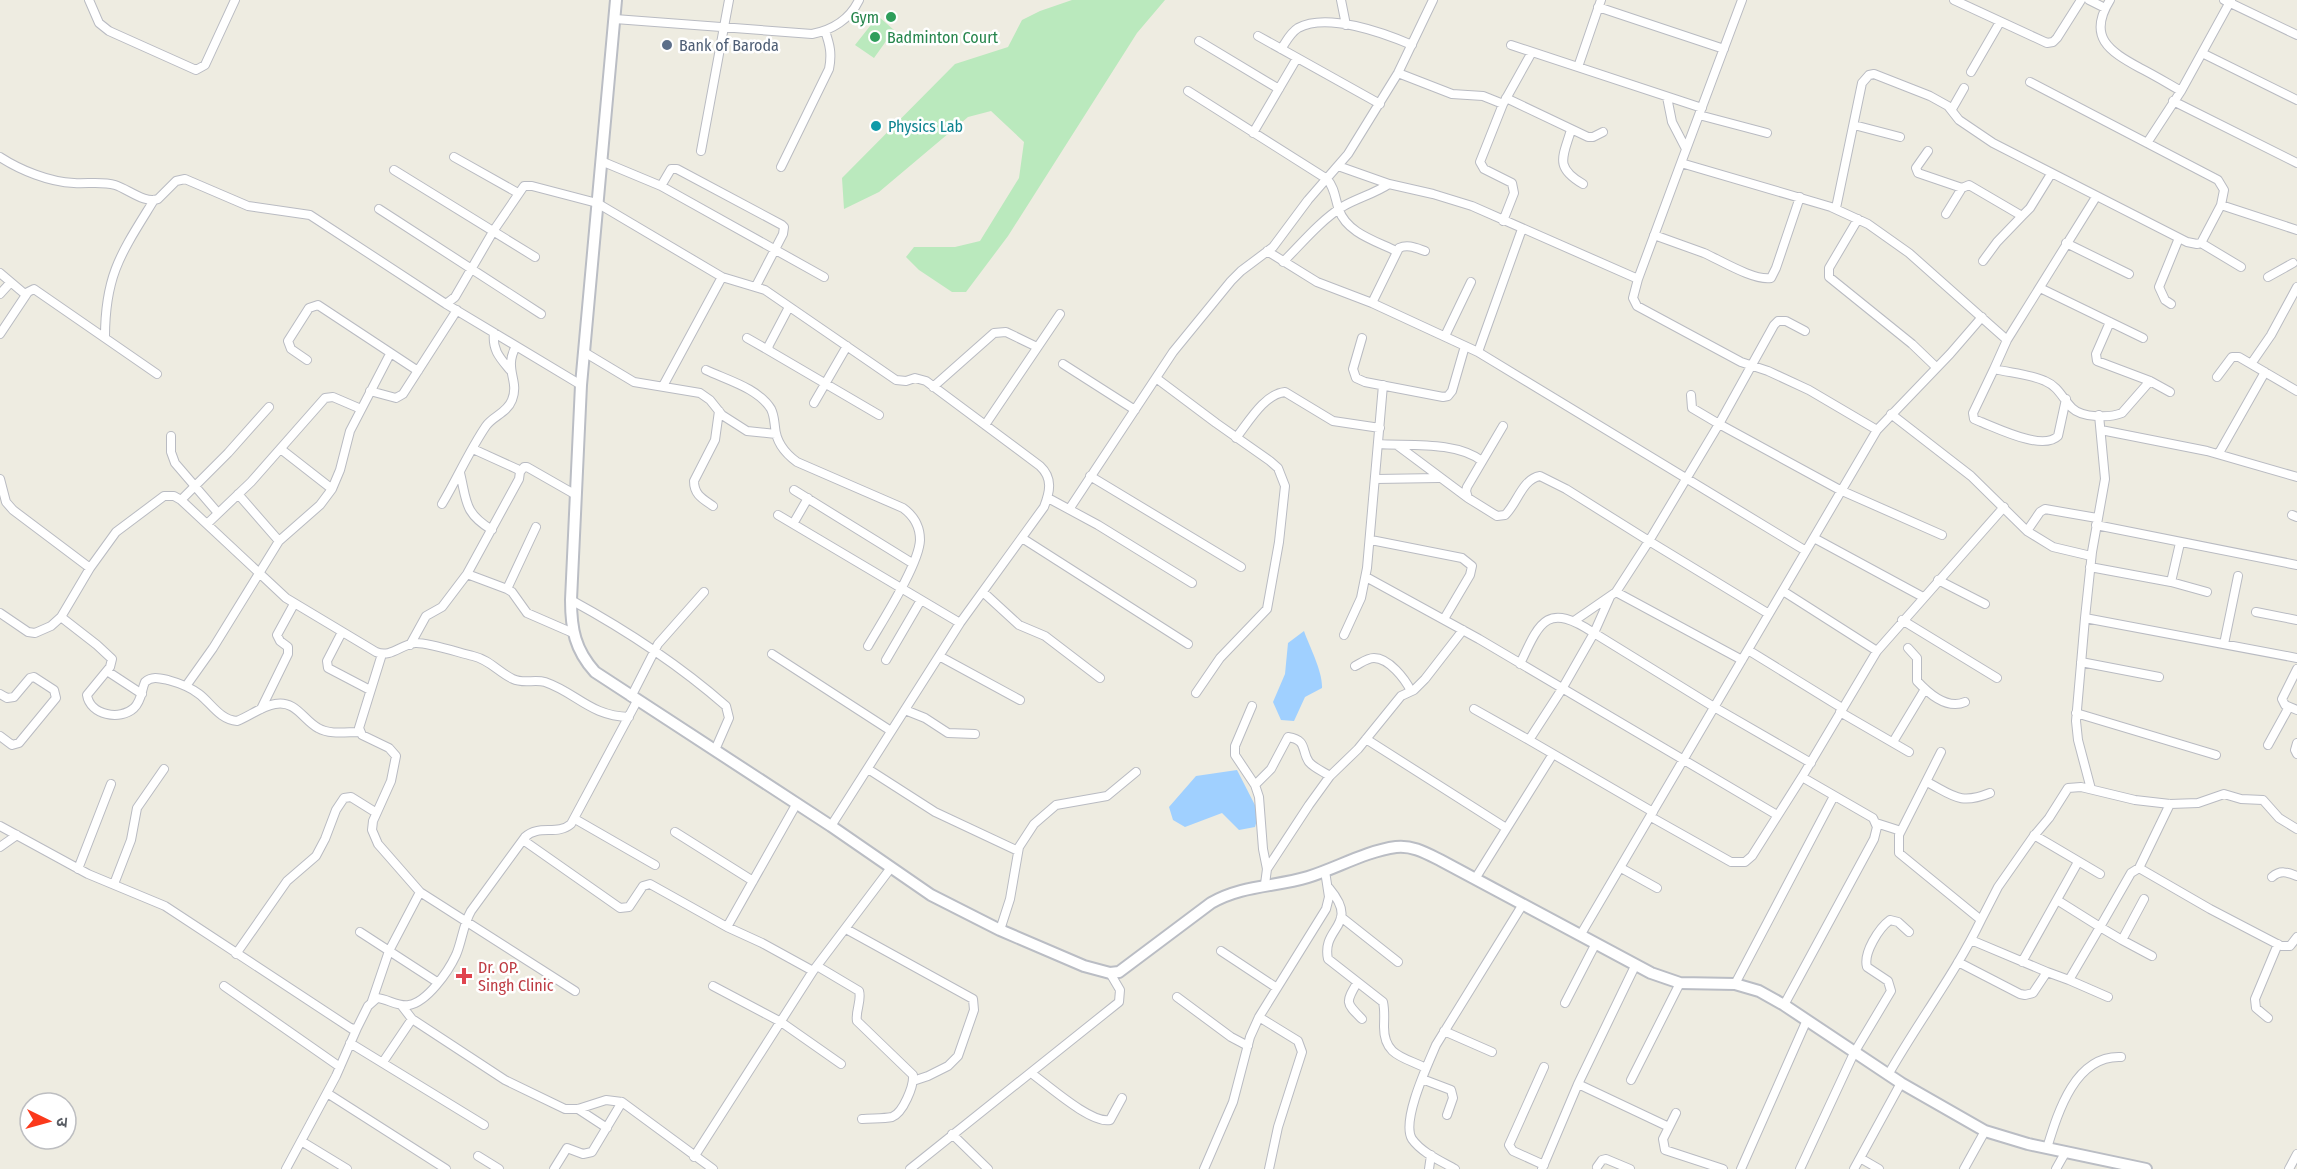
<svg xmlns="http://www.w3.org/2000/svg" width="2297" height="1169" viewBox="0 0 2297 1169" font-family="'Fira Sans Condensed','Noto Sans Devanagari',sans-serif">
<rect width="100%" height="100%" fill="#eeece1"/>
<!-- green -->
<path fill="#bae9bd" d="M1072 0H1165L1137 33 1008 236 966 292H952L919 270 906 257 914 247H955L980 241 1019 178 1024 142 991 111 968 117 879 192 844 209 842 178 955 64 1008 47 1022 20 1040 11Z
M878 16 894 30 874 58 855 45Z"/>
<!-- water -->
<path fill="#a0d0ff" d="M1304 631C1310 648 1323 672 1322 688L1305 697 1294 721 1281 720 1273 702 1285 674 1288 643Z
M1237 770 1259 813 1255 827 1239 830 1222 813 1185 827 1173 820 1169 807 1196 776Z"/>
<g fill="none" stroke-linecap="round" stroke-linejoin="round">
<!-- street casing -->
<g stroke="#b9bbc2" stroke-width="10">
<path id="street" d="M89 0 99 23 109 31 196 70 205 65 235 0
M1341 0 1346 25
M1742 0 1681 163 1831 207 1868 224 1909 253 2007 340 2096 197
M1954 0 2047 43 2053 42 2057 38 2081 0
M2089 0 2105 8
M2110 0C2087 37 2109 51 2140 68 2154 75 2167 83 2181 91
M2224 0 2297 35
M1598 7 1724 49
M615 19 812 34C832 30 850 19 859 0
M1258 36 1380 104
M1199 41 1279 89
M1511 45 1702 108
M1281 49C1286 42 1290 33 1298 28 1327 12 1384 33 1412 45
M2202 53 2297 100
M1578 67 1601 0
M1971 72 2000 22
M1398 73 1452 94 1483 96 1503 104
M1188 91 1327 179C1335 188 1335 199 1339 210 1347 233 1376 241 1396 251
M1667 97 1672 122 1686 149
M1506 98 1588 137H1593L1603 132
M2173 101 2297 163
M1952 109 1964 88
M1699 115 1767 133
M1854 125 1900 137
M1571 130C1563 157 1554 167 1583 184
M1253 133 1297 58
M2147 143 2181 91 2231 0
M701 151 729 0
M1928 151 1916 168 1918 173 1962 188
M0 157C20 170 49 182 74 183 87 184 102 181 115 185 128 189 145 204 158 199L176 181 185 179 248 206 310 215 446 304 455 297 494 230 524 186H532L597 203 722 277 765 290 896 380 906 381 915 378 926 381 1040 466C1053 478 1050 492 1044 507L960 623 831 826
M454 157 518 193
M601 161 661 186 824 277
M1338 166 1389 184
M781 167 829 69C832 54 830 45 825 31
M394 170 535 257
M661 186 671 169H677L782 225 784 227 783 234 756 286
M2221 205 2297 230
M1836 208 1862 83 1869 75 1874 74 1930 96 1948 106 1959 120 1993 143 2187 242 2197 244 2201 243 2221 205 2224 190 2218 180 2030 82
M379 209 541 314
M1946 214 1962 188 1969 185 2022 216 2030 208 2051 174
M1858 219 1829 268V277L1912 344 1936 367
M1503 221 1514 193 1512 183 1484 169 1480 162 1503 104 1532 52
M1654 235C1671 241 1687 247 1704 253 1720 260 1754 281 1771 278L1776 268 1800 197
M2066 243 2129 274
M2201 243 2241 267
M1267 251 1317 282 1372 303 1478 352 1806 551
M1983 261 1997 242 2022 216
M1283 262C1302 243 1320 221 1342 207 1357 198 1374 194 1389 184L1433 194 1472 206 1638 279 1633 298 1637 306 1741 362 1768 371 1809 390 1877 430
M0 273 26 295
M2268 277 2293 263
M1638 279 1681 163
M2040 288 2143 338
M0 294 10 283
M1372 303 1399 248C1408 244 1416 248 1425 251
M446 304 581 385
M2171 304 2165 300 2159 287 2179 238
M789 307 769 345 768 350 879 415
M2110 322 2096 354 2097 361 2150 381 2170 392
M494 333C492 350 500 358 510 370
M0 334 28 292 34 289 157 374
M1445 336 1471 282
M105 337C105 274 122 252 154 200
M747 338 768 350
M1362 338 1353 369 1356 378 1365 382 1443 397 1448 396 1452 391 1465 346
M2007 340 1994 369C2011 373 2030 374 2045 381 2059 387 2062 398 2072 408 2082 418 2110 418 2122 413L2150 381
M584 352 634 382 700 393 710 400 722 415 747 431 776 434
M1478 352 1522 229
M307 360 291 349 288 341 309 308 318 305 418 371
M1063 364 1135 410
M2251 364 2271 335 2297 287
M1994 369 1973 413 1974 419 1981 422C1999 429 2043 451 2058 436L2066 399
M706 370C727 380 758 388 771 409 774 415 774 420 775 427 776 442 786 454 797 462L903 508C914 516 920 526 920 540 919 565 881 623 868 646
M2217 377 2232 357H2239L2297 391
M1156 378 1216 423 1270 461 1278 468 1285 486 1279 542 1267 609 1220 658 1196 693
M663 386 722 277
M933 387 994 333 1006 332 1037 347
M370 391 396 398 403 394 457 310
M1691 395 1692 408 1719 424 1774 325 1778 321H1786L1805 331
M814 403 847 346
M1891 414 1971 476 2027 531 2053 547 2091 556
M2099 415 2105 479 2092 552 2085 618 2297 658
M985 425 1060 314
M1503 426 1467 487 1466 491 1468 498 1497 516 1505 515C1517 504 1522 479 1540 476L1566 489 1649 541 1616 592 1574 621
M2101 430 2207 451 2297 477
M171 436V452L175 463 218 513
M1236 438C1248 423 1264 394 1285 392L1333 421 1380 428
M1378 444C1410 446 1456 441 1482 461
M1397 445 1468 498
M282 450 332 489
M2219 453 2265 372
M520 472 524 467H527L576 495
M460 473C467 502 464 513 492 530
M1090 476 1241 567
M0 479 6 502 13 510 90 568
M1376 479 1439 478
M794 490 912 563
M238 494 279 541
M1048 498 1098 525 1192 583
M181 500 228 453 269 407
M442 504C457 479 469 451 486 426 493 416 507 413 512 400 520 380 503 370 516 346
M713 506C703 499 694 495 694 481L715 440 719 411
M1070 508 1173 352 1231 281 1241 271 1273 247 1308 200 1348 154 1398 73 1433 0
M778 515 960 623
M2292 515 2297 517
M207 524 251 482 325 398 333 397 361 409
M793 524 808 498
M2096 525 2297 565
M2027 531 2040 512 2045 509 2097 518
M1022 538 1188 644
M1814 538 1923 597
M1371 540 1462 558 1472 566 1470 575 1444 619
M2180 543 2171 582 2207 592
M2090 567 2171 582
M467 574 507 589 512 592 527 613 573 633
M1366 577 1479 639 1777 815
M1938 580 1985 604
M507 589 536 527
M1783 591 1877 651
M983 592 1019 625 1045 636 1100 678
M1616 592 1742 660
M571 600C626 630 678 664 726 706L729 718 715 750
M2256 612 2297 620
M0 613 28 632 35 633 51 626 61 617 90 568 116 532 164 496H174L181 500 286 598 376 652C391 658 400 645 415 643 427 642 460 653 473 656 490 660 498 672 513 679 523 684 535 679 545 682 577 693 590 716 629 717
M1769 614 1649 541 1719 424 1840 490 1942 535
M61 617 97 645 112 659 110 667 87 695C90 715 120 721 134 708 142 700 141 691 145 682 152 676 159 678 168 680 179 683 190 687 199 694 211 703 220 720 237 721 250 716 262 706 275 704 296 700 303 720 318 728 330 735 346 732 359 732
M2085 618 2076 721 2078 740 2091 789
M1902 620 1997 678
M342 632 327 661 328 668 370 690
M1344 635 1361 598 1367 568 1383 385
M2224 644 2238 576
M410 645 426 616 442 607 467 574 519 479 520 472 517 469 473 449
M1908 648 1917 658V681C1929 694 1947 710 1965 702
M1748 650 1842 708
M382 654 359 728 362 735 389 748 396 756 391 781 373 821 372 830 378 844 420 892 575 991
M772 654 891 731
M939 656 1020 700
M886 660 921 600
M2081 662 2159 677
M1520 664C1540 621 1547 602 1594 633L1610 597
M1355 666C1361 663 1367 658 1374 658 1389 658 1405 679 1411 691
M2297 669 2282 699 2285 705 2297 710
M107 671 142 694
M186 686 213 648 279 541 320 505 332 489 340 470 350 431 390 354
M0 694 7 698 14 697 30 678 34 677 54 690 56 698 19 743 12 745 0 736
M631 697 658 644 704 592
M1252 706 1235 746V755L1255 785 1259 797 1263 849 1267 869 1265 884
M261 709 288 654V647L280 641 277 635 294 604
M1474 709 1529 740
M905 710 925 718 948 733 975 734
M1840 712 1909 752
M2076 713 2216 755
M1366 739 1506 828
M1893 742 1925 689
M2297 743 2295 750 2297 754
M2268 745 2289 707
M868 769 935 812 1018 851
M1927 782C1954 796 1960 805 1990 793
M1255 785 1271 769 1288 737C1308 740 1301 751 1309 762 1314 768 1324 772 1330 776
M1653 812 1529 740 1562 689 1594 633 1714 707 1811 763
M1651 817 1731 862H1745L1752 856 1802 777 1877 651 2004 507
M575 819 655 865
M1876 823 1901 831
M0 826 88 874 165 906 352 1029 357 1028 368 1006 377 998C388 999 398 1007 409 1005 427 1002 448 972 456 955 462 941 463 925 471 911L525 837C539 824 557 836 571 824L637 701
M675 832 753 881
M2034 835 2100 874
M523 840 620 908 629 907 643 886 650 884 727 927 762 943 813 971
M0 847 17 835
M1621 868 1657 888
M2139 868 2170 804
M78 869 111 784
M1267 869 1309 805 1330 776 1358 749 1401 696 1414 690 1425 679 1463 630
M2272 877C2280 870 2287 872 2297 876
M1475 879 1553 754
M114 884 131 840 137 808 164 769
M1329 888C1361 926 1321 926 1328 959L1383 1002C1385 1011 1384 1019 1384 1027 1384 1056 1404 1057 1426 1068
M2057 900 2100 927 2131 873 2139 868 2210 909 2281 946H2290L2297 937
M1341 917 1398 962
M1981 920 1998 887 2033 837 2049 818 2068 788 2081 787 2135 800 2170 804 2198 803 2224 794 2241 799 2263 800 2279 818 2297 829
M727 927 797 803
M846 929 973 999 974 1010 958 1056 948 1066 928 1076 913 1081
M1000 930 1010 899 1019 847 1034 824 1056 805 1107 796 1136 772
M360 932 437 982
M1581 934 1877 430 1950 354 1982 317
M1971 940 2047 972
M2122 940 2152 956
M1221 951 1277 988
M236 954 287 881 316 856 325 839 336 810 344 798 351 797 375 812
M1958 962 2020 994 2025 995 2033 993 2047 972 2069 980 2100 927 2122 940 2144 899
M2022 962 2078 862
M817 966 859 991C862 1001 855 1011 857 1021L913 1075C914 1086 903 1113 892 1117 883 1119 871 1118 862 1119
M2069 980 2108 997
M1357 983C1345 1003 1346 1003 1362 1019
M1735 984 1834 796
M224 986 340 1067
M713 986 781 1022 841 1064
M1177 997 1231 1037 1248 1046
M372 1001 389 951 420 892
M1565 1003 1596 943
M1784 1005 1874 839 1877 827 1873 818 1802 777
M402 1006 412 1019 505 1080 565 1109H578L606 1100 622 1102 713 1169
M1259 1017 1298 1041 1302 1052 1278 1127 1269 1169
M2268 1018 2256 1008 2255 999 2278 944
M1444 1031 1492 1052
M350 1043 484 1125
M383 1062 412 1019
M1544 1067 1509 1145 1513 1151 1544 1165
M1031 1073C1048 1085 1091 1124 1110 1120L1122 1098
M1888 1075C1918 1022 1955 974 1981 920L1899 853V835L1941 752
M1422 1079 1451 1090 1453 1098 1447 1115
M1631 1080 1680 983
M1578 1084 1669 1127
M327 1093 446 1169
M578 1109 607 1128
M1676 1113 1663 1139 1665 1150 1723 1169
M952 1134 988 1169
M301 1141 347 1169
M2047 1148C2058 1112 2075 1055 2121 1057
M478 1156 499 1169
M694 1157 813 971 890 869
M1860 1158 1879 1169
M1597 1167 1602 1160 1606 1159 1630 1169
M286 1169 336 1076 357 1028
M554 1169 567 1148 583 1154 592 1152 622 1102
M910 1169 1119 1002 1120 990 1110 973
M1204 1169 1233 1102 1250 1037 1259 1017 1326 909 1329 897 1325 871
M1429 1169 1431 1155
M1455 1169C1441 1161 1422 1153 1412 1139 1401 1121 1428 1064 1436 1045L1523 904
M1542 1169 1578 1084 1635 966
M1741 1169 1806 1022
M1800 1169 1854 1053 1891 991 1888 981 1867 967C1863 953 1879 928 1890 920L1898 922 1909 932
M1854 1169 1901 1083
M1964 1169 1985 1131
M2056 1169 2065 1153
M2289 1169 2297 1154"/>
</g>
<!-- secondary casing -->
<g stroke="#babdc4" stroke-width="14">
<path id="secondary" d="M616 0 581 385 571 600C571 629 575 650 595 672L831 826 931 895 1000 930 1084 966 1110 973 1119 972 1211 903C1242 885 1275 887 1308 877 1337 868 1366 851 1396 847 1412 845 1426 853 1440 860L1651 973 1680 983 1735 984 1759 991 1784 1005 1901 1083 1985 1131 2028 1144 2146 1169"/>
</g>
<!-- street -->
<use href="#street" stroke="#fff" stroke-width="8"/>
<!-- secondary -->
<use href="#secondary" stroke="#fff" stroke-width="10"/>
</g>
<!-- markers -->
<g fill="#2e9e5b" stroke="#fff" stroke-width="2">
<circle cx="891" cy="17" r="6"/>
<circle cx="875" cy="37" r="6"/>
</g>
<circle fill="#5c6f8a" stroke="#fff" stroke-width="2" cx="667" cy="45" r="6"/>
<circle fill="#0f9aa8" stroke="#fff" stroke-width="2" cx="876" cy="126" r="6"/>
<path fill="#e0444e" stroke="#fff" stroke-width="2" d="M461 967h6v6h6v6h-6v6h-6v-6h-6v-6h6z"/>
<g text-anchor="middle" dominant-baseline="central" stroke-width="5" stroke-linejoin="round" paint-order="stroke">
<!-- leisure labels -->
<g font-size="16" fill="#27864d" stroke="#fff" text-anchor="end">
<text x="879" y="17">Gym</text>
<text x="887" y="37" text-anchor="start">Badminton Court</text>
</g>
<!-- service labels -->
<g font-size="16" fill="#4e5e75" stroke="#fff" text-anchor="start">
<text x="679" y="45">Bank of Baroda</text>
</g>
<!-- culture labels -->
<g font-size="16" fill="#0d838f" stroke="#fff" text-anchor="start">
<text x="888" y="126">Physics Lab</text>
</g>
<!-- health labels -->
<g font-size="16" fill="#be3a42" stroke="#fff" text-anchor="start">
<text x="478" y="967">Dr. OP.<tspan x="478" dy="18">Singh Clinic</tspan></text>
</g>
</g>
<!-- north arrow -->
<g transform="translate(48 1121) rotate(95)"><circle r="28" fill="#ffffff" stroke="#bdbec1" stroke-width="1.5"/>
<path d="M0-4.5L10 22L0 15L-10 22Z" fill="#fb391b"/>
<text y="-9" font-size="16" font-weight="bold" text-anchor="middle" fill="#595d64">उ</text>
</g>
</svg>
